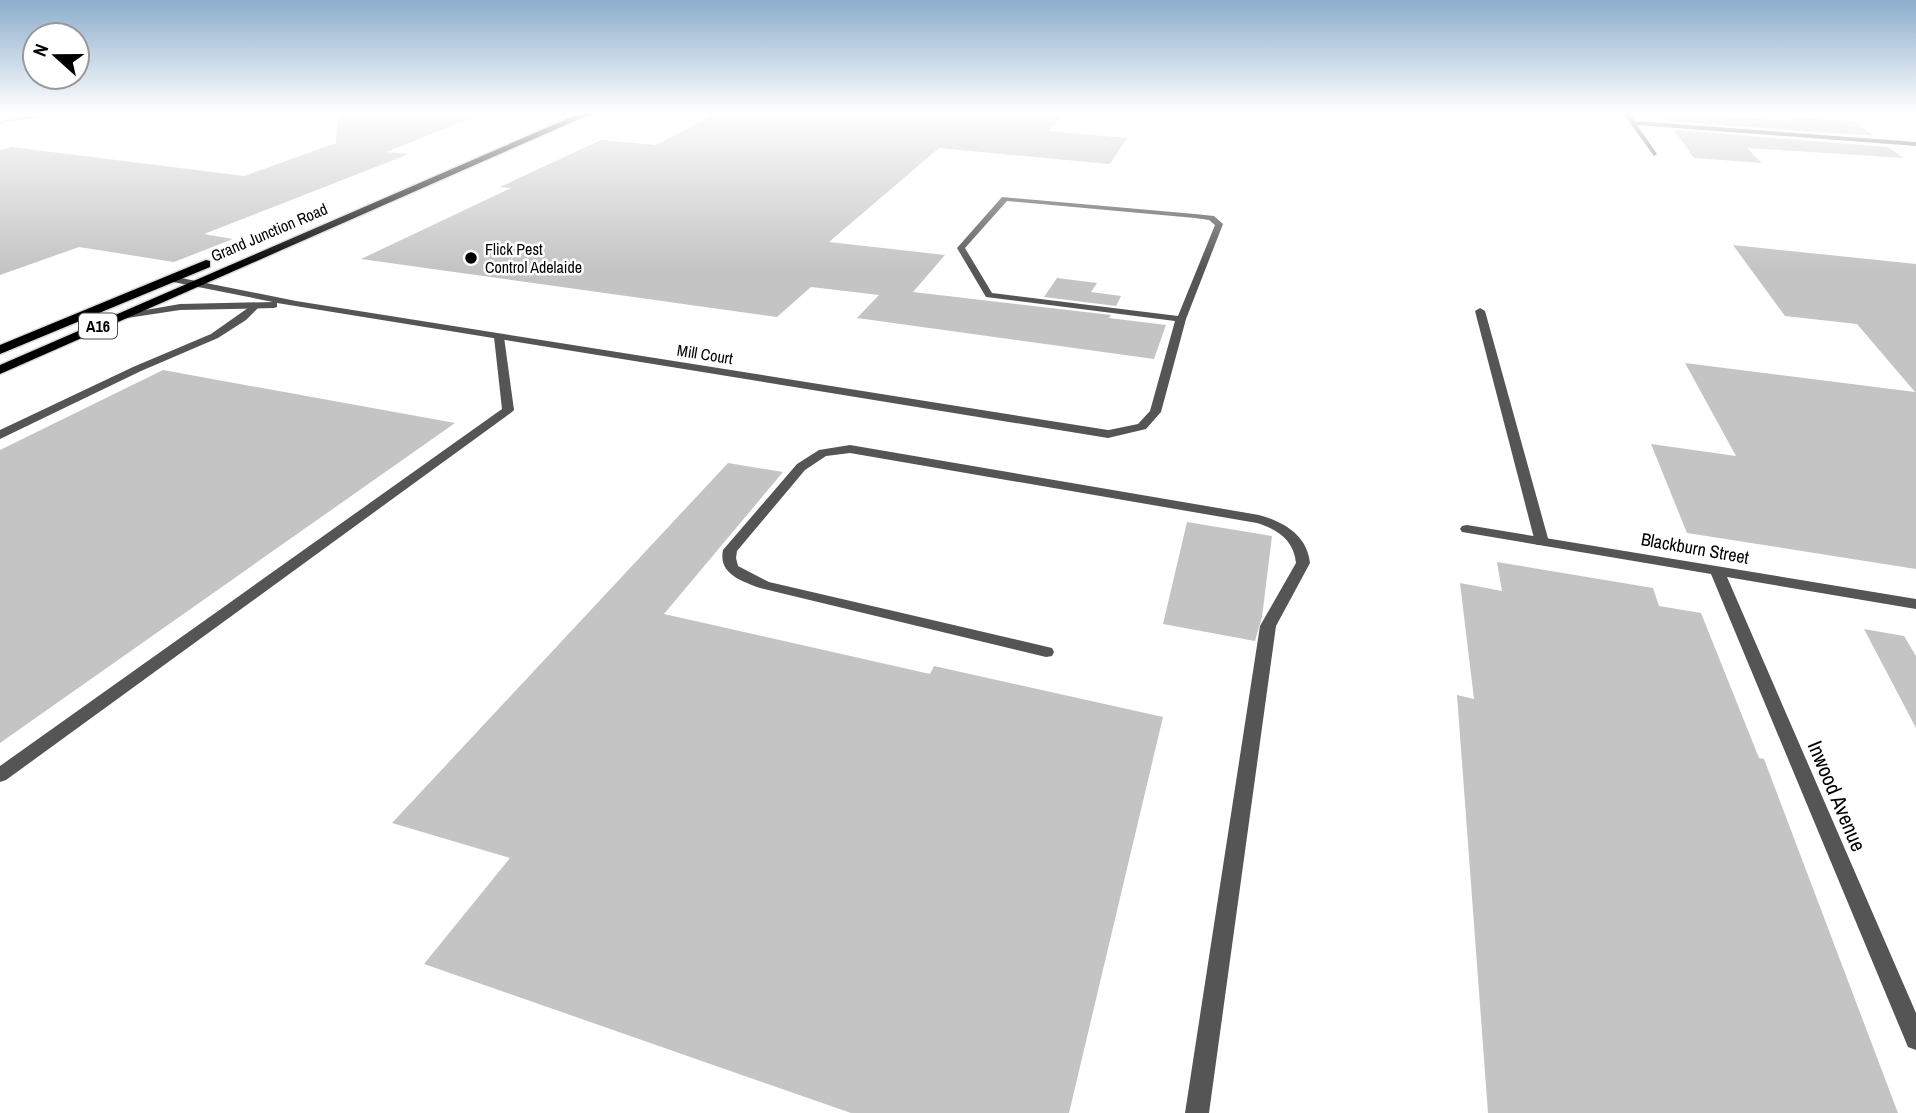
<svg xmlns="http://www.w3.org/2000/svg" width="1916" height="1113" viewBox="0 0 1916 1113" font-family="'Archivo Narrow',sans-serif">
<rect width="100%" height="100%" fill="#fff"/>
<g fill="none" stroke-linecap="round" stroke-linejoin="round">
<!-- stream -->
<path fill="#a3a3a3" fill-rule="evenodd" d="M62 112H76L0 123V121Z"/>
</g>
<!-- building -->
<path fill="#c4c4c4" d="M338 112 482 114 386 152 409 154 204 234 233 239 174 262 79 247 0 275V150L12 147 244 176 336 143Z
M720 112H1067L1048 131 1127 138 1110 164 939 148 829 242 945 255 913 292 1111 315 1109 318 1166 325 1154 359 857 318 879 295 811 287 777 317 361 259 511 188 500 187 601 140 656 145Z
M1660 112 1794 121 1789 117 1853 121 1874 136 1667 121Z
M1674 130 1888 147 1904 158 1747 148 1762 163 1694 158Z
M1733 245 1916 264V569L1687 533 1651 444 1736 456 1685 363 1915 392 1857 324 1785 316Z
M1057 278 1097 283 1091 292 1121 296 1116 306 1044 297Z
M163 370 455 423 0 743V450Z
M728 463 783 472 664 614 930 674 934 666 1163 717 1069 1113H851L424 964 510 858 392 823Z
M1187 522 1272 536 1262 617 1255 641 1163 624Z
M1497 562 1653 588 1659 606 1701 613 1759 758 1764 759 1898 1113H1488L1457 695 1474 699 1460 583 1502 591Z
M1864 629 1904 636 1916 656V728Z"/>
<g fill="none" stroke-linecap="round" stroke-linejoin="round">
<!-- trunk casing -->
<g stroke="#dbdbdb" stroke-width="3">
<path id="trunk" d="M583 112H595L0 374V365Z
M206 260 210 261V267L0 354V345Z"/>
</g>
<!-- service -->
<path fill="#555" fill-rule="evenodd" d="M1002 197 1195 214 1214 216 1223 224 1186 319 1161 412 1146 429 1108 438 1102 434 1104 431 1138 424 1150 411 1175 321 986 297 957 248ZM1007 201 1195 218 1209 220 1215 225 1178 316 992 293 965 248Z
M255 303 260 306 246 320 218 338 141 371 0 439V430L133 367 211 334Z
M1480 308 1485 311 1549 542 1547 545H1537L1535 542 1475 311Z
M499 334 504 337 514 410 512 412 6 780 0 782V766L502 409 494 337Z
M850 445 1259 515C1284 522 1307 535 1310 563L1276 626 1209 1113H1185L1260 626 1296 563C1294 540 1277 529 1257 523L850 453 826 456 805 470 737 551 736 558 738 566 769 582 1052 648 1054 652 1052 656 1046 657 760 588C742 581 718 574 723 550L797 464 819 450Z"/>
<!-- minor -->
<path fill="#555" fill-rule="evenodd" d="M1622 112H1628L1635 121 1916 142V146L1637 125 1657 154 1654 156Z
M171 276 296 301 1108 430 1114 434 1108 438 277 303V307L274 308 180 310 114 320 112 318 117 315 180 304 273 302 168 281V277Z
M1467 525 1916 599V609L1727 577 1916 1013V1050L1908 1047 1711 574 1462 532 1460 529 1462 526Z"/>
<!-- trunk -->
<use href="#trunk" fill="#000" fill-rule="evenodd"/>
</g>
<!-- sky -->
<linearGradient id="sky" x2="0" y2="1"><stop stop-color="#8cadcc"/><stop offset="0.42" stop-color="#fff"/><stop offset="1" stop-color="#fff" stop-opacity="0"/></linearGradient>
<rect width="1916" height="268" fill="url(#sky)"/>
<!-- markers -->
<circle fill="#000" stroke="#fff" stroke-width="2.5" cx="471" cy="258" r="7"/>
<g text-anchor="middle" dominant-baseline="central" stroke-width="5" stroke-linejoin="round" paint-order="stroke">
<!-- far-street labels -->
<g font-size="16" fill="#000" stroke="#fff">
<text transform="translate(269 232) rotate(-23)">Grand Junction Road</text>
<text transform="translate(705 354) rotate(9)">Mill Court</text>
</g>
<!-- far-poi labels -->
<g font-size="16" fill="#000" stroke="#fff" text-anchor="start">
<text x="485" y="249">Flick Pest<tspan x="485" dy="18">Control Adelaide</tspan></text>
</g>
<!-- shield labels -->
<rect fill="#fff" stroke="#4c4c4c" stroke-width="2" x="79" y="313.5" width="38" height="25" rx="5"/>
<g font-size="16" font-weight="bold" fill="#000">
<text x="98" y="326">A16</text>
</g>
<!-- street labels -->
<g font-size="18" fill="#000" stroke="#fff">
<text transform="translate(1695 548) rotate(10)">Blackburn Street</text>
</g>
<!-- near-street labels -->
<g font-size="21" fill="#000" stroke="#fff">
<text transform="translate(1837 796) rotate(67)">Inwood Avenue</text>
</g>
</g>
<!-- north arrow -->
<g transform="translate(56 56) rotate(291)"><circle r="33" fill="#ffffff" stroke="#999999" stroke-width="2"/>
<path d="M0-5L12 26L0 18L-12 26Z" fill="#000000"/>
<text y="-10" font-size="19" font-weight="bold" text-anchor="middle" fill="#000000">N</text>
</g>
</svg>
